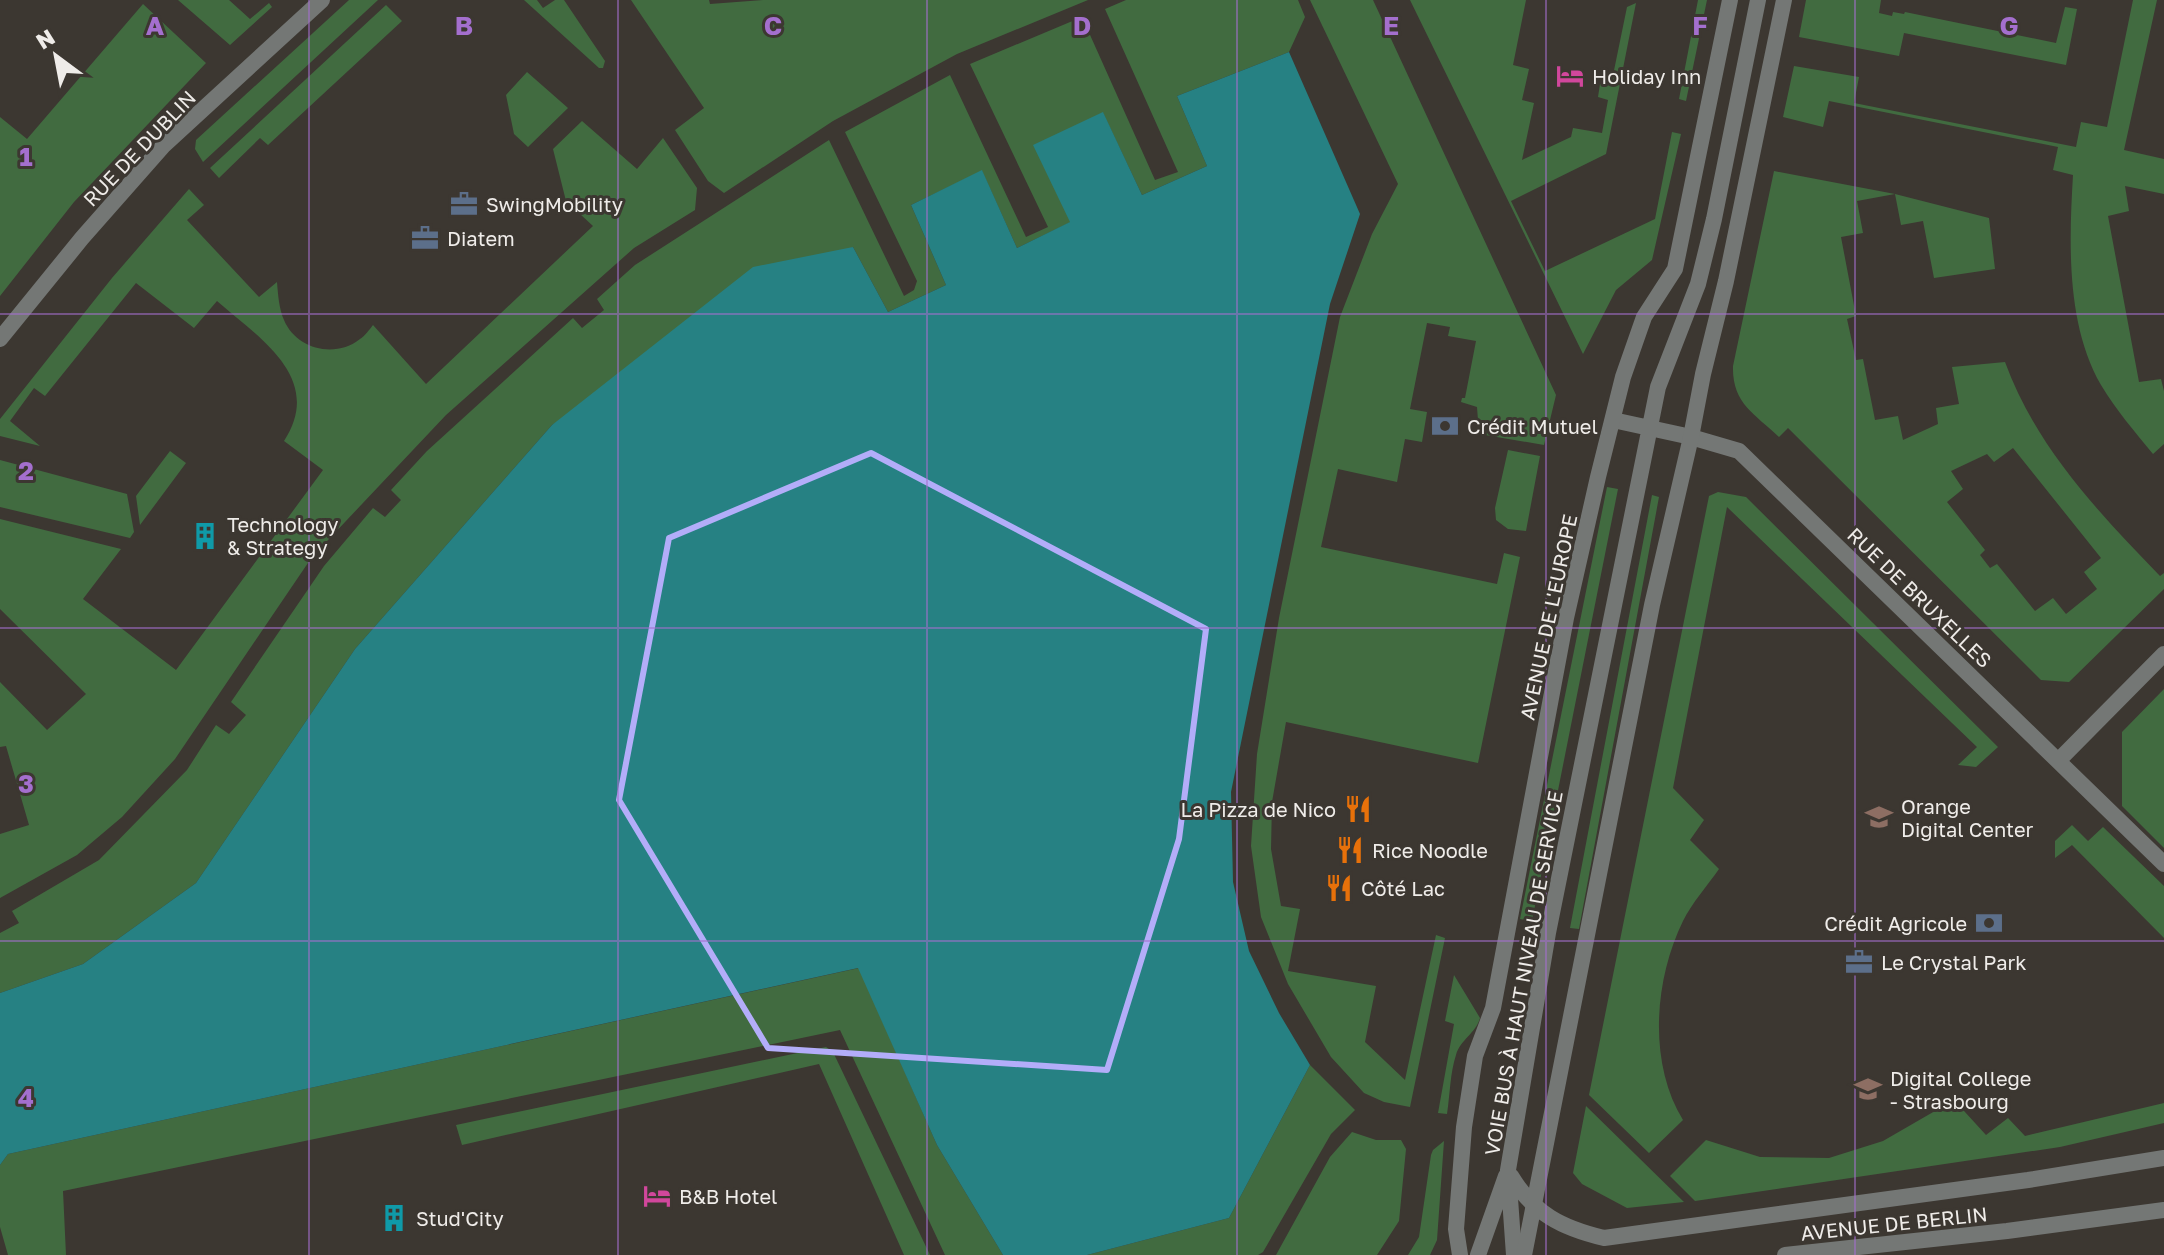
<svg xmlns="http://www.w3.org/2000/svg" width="2164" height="1255" viewBox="0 0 2164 1255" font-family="'Golos Text',sans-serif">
<rect width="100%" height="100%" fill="#3c3731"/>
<!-- green -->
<path fill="#416b40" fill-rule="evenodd" d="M178 0H229L250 19 269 3 272 7 230 45Z
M349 0H378L203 162 195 149 196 140Z
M524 0H537L543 8 555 0H564L605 61 603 68H599Z
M631 0H709L710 4 763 0H1088L957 54 833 121 724 193 708 181 675 130 704 108Z
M1126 0H1298L1305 17 1289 52 1177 96 1207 166 1142 195 1103 113 1071 222 1017 248 982 171 911 205 946 285 888 312 853 247 552 425 355 649 196 883 83 964 0 993V933L19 923 12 911 99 860 187 770 216 725 229 734 246 715 231 702 324 566 373 508 385 517 401 500 391 490 427 451 573 318 582 328 604 310 597 299 635 265 829 140 904 296 914 290 917 281 845 132 950 75 1026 237 1048 227 970 64 1082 17 1155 180 1178 172 1105 9Z
M1310 0H1373L1556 395 1544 445 1479 434 1477 407 1461 402 1462 398H1465L1476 341 1448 336 1450 327 1427 323 1410 409 1427 412 1422 442 1405 439 1397 482 1338 469 1321 547 1497 584 1504 553 1520 557 1478 763 1286 722 1272 802 1271 849 1281 906 1300 909 1288 971 1376 986 1365 1042 1405 1080 1436 935 1445 938 1410 1107 1384 1102 1364 1093 1331 1057 1288 984 1261 917 1251 846 1257 754 1279 618 1340 317 1372 234 1398 184Z
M1410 0H1526L1513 65 1529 69 1522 100 1534 103 1522 160 1571 137 1573 128 1602 133 1608 100 1598 97 1600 84 1611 85 1627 7 1636 3 1606 154 1511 201 1545 271 1655 219 1672 132 1681 134 1652 260 1616 290 1583 354Z
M1698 0H1707L1686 101 1679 99Z
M1806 0H1881L1879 13 1892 16 1893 12 1904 14 1905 12 2056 43 2065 7 2077 9 2066 65 1904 33 1899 56 1799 37Z
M2133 0H2157L2124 150 2164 159V194L2125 186 2129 211 2108 216 2139 382 2161 379 2164 391V444L2153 454C2135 432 2116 410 2101 385 2066 324 2069 243 2073 175L2053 170 2058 147 1829 101 1823 127 1783 117 1794 66 1859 77 1854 103 2076 147 2081 122 2107 127Z
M143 4 206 63 74 202 0 296V117L27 139Z
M386 5 402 21 268 145 260 138 219 178 210 168Z
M527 72 568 108 528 147 514 134 506 95Z
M582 121 637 169 663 138 697 188 695 210 634 248 446 415 312 557 175 759 122 817 77 855 0 898V834L29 825 6 746 0 747V682L47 730 86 694 0 609V519L121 549 83 599 176 670 323 470 284 441C325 378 259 338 217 301L194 328 136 283 45 396 34 388 10 421 40 446 0 436V419L112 278 189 189 204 205 187 220 259 297 277 282C278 294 279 309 284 320 296 349 335 359 360 339 365 336 369 330 373 325L426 384 593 226 566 201 553 149Z
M1774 171 1895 194 1989 218 1995 269 1934 278 1923 221 1901 225 1895 194 1857 201 1863 233 1841 237 1856 316 1847 319 1856 360 1863 359 1875 420 1898 416 1903 440 1938 424 1936 408 1959 404 1952 367 2005 362C2036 447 2099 513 2160 576L2164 573V589L2069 682 2041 680 1788 428 1779 437C1754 413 1732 403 1733 366ZM2013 448 2101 558 2084 572 2097 589 2066 614 2053 598 2035 611 1997 564 1990 568 1980 555 1985 550 1947 502 1963 489 1951 471 1987 454 1994 462Z
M1508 450 1540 456 1526 531 1508 529 1496 520 1495 508Z
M170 451 186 463 140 525 136 496Z
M0 460 127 494 134 532 130 538 0 507Z
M1607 487 1618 489 1532 921 1520 919Z
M1718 492 1746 497 1998 747 1976 767 1958 765 1977 747 1727 507 1673 788 1704 820 1690 840 1719 869C1707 886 1692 903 1683 921 1654 980 1648 1063 1683 1120L1649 1153 1589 1095 1709 496Z
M1652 495 1659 497 1579 929 1570 928Z
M2164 689V848L2122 806V732Z
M2072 825 2088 841 2103 827 2164 886V938L2072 845 2055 858V841Z
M859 968 937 1145 1003 1255H945L840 1030 63 1191 66 1255H8L0 1227V1165L8 1154Z
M1454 975 1480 1018C1476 1033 1460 1040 1456 1055 1450 1073 1450 1095 1447 1114L1438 1113 1454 1024 1445 1021Z
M826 1047 833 1052 930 1255H904L819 1064 462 1145 456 1125Z
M1310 1065 1355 1110 1331 1134 1263 1252 1258 1255H1087L1229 1218Z
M1954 1100 1986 1135 2008 1118 2025 1136 2164 1103V1123L2060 1147 1695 1201 1670 1176 1706 1140 1760 1157 1829 1158 1883 1141Z
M1586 1106 1684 1202 1627 1208 1582 1184 1573 1173Z
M1352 1132 1376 1140H1401L1406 1149 1399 1221 1377 1255H1276L1330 1157Z
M1444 1141 1437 1240 1430 1255H1408L1419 1237 1431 1155 1433 1150Z"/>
<!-- water -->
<path fill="#268183" d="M1289 52 1360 214 1330 304 1231 792 1233 882 1249 951 1279 1013 1310 1065 1229 1218 1087 1255H1003L937 1145 858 968 8 1154 0 1165V993L83 964 196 883 355 649 552 425 753 267 853 247 888 312 946 285 911 205 982 170 1017 248 1070 222 1033 145 1103 112 1142 195 1207 166 1177 96Z"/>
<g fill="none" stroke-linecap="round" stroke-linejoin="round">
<!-- minor -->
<path stroke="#747775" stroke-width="16" d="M0 339 82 238 164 145 322 0
M1613 420 1691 437 1739 451 2164 864
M2059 760 2164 654
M1511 1176C1534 1214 1562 1228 1604 1238L2028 1180 2164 1158
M1478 1255 1506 1176
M1514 1255 1508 1170 1548 933 1658 387 1698 284 1714 219 1758 0"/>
<!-- tertiary -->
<path stroke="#747775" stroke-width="16" d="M1460 1255 1456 1229 1464 1127 1475 1056 1493 1008 1566 618 1598 477 1623 377 1644 317 1675 269 1730 0
M1524 1255 1652 605 1691 437 1703 374 1726 281 1784 0
M1785 1255 2007 1231 2164 1210"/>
</g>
<!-- marked area -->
<path fill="none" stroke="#b3adf9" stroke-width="6" stroke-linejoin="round" d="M871 453 1206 629 1179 839 1107 1070 768 1048 619 800 669 538Z"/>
<!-- grid -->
<path fill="none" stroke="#a46fce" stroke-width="2" stroke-opacity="0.55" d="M309 0V1255M618 0V1255M927 0V1255M1237 0V1255M1546 0V1255M1855 0V1255M0 314H2164M0 628H2164M0 941H2164"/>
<!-- icons -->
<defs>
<g id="hotel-bare" transform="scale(2.16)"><path d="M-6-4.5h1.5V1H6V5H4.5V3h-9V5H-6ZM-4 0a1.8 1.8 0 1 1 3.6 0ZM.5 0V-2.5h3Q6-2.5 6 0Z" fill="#d1479c" stroke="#3c3731" stroke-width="2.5" paint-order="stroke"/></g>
<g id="office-bare" transform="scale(2.16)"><path d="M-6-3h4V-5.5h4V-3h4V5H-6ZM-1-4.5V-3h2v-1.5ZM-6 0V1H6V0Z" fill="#5c6f8a" stroke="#3c3731" stroke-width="2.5" paint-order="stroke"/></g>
<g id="bank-bare" transform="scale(2.16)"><path d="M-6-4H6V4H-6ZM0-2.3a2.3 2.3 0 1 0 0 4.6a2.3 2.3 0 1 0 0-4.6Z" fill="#5c6f8a" stroke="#3c3731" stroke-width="2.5" paint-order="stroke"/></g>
<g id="building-bare" transform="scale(2.16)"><path d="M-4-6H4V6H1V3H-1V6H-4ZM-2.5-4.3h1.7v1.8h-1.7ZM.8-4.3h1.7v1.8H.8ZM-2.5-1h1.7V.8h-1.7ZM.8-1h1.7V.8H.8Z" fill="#0f9aa8" stroke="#3c3731" stroke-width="2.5" paint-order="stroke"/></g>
<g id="restaurant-bare" transform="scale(2.16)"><path d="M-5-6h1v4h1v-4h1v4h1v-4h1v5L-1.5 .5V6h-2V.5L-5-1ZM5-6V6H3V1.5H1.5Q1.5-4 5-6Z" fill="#e8710a" stroke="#3c3731" stroke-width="2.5" paint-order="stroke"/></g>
<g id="university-bare" transform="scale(2.16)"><path d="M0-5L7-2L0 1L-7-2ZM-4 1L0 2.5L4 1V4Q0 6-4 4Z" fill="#8d6e63" stroke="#3c3731" stroke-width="2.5" paint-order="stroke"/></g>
</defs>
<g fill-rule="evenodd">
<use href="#hotel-bare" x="1570" y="76"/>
<use href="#office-bare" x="464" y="204"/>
<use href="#office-bare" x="425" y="238"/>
<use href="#bank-bare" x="1445" y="426"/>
<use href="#building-bare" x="205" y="536"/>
<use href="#restaurant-bare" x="1358" y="809"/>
<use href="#university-bare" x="1879" y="817"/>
<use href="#restaurant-bare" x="1350" y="850"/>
<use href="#restaurant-bare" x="1339" y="888"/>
<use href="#bank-bare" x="1989" y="923"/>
<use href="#office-bare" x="1859" y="962"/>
<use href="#university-bare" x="1868" y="1089"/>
<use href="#hotel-bare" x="657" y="1196"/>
<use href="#building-bare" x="394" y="1218"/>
</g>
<g text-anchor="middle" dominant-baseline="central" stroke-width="6" stroke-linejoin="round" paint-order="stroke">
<!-- poi labels -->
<g font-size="20" fill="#efece9" stroke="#3c3731" text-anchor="start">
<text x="1592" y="76">Holiday Inn</text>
<text x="486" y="204">SwingMobility</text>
<text x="447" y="238">Diatem</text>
<text x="1467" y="426">Crédit Mutuel</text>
<text x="227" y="524">Technology<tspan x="227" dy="23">&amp; Strategy</tspan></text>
<text x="1901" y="806">Orange<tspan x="1901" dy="23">Digital Center</tspan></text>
<text x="1336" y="809" text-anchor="end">La Pizza de Nico</text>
<text x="1372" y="850">Rice Noodle</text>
<text x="1361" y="888">Côté Lac</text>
<text x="1967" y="923" text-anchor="end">Crédit Agricole</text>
<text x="1881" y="962">Le Crystal Park</text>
<text x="1890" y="1078">Digital College<tspan x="1890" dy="23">- Strasbourg</tspan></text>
<text x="679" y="1196">B&amp;B Hotel</text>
<text x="416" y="1218">Stud'City</text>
</g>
<!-- street labels -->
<g font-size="20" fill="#efece9" stroke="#3c3731">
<text transform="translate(139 148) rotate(-46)">RUE DE DUBLIN</text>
<text transform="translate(1920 597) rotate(44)">RUE DE BRUXELLES</text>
<text transform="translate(1548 617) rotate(-78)">AVENUE DE L'EUROPE</text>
<text transform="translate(1523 973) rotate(-80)">VOIE BUS À HAUT NIVEAU DE SERVICE</text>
<text transform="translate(1894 1223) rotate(-6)">AVENUE DE BERLIN</text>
</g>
</g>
<g font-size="26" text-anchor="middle" font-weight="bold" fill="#a46fce" stroke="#3c3731" stroke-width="6" stroke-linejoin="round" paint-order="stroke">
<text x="155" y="35">A</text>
<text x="464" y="35">B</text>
<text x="773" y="35">C</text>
<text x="1082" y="35">D</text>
<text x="1391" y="35">E</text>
<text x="1700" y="35">F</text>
<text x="2009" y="35">G</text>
<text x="26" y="166">1</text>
<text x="26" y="480">2</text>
<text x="26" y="793">3</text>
<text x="26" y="1107">4</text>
</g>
<!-- north arrow -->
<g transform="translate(56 56) rotate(328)" stroke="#3c3731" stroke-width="6" paint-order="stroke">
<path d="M0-6L14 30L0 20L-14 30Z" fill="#efece9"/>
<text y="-12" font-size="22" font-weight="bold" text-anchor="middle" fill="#efece9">N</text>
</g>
</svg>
